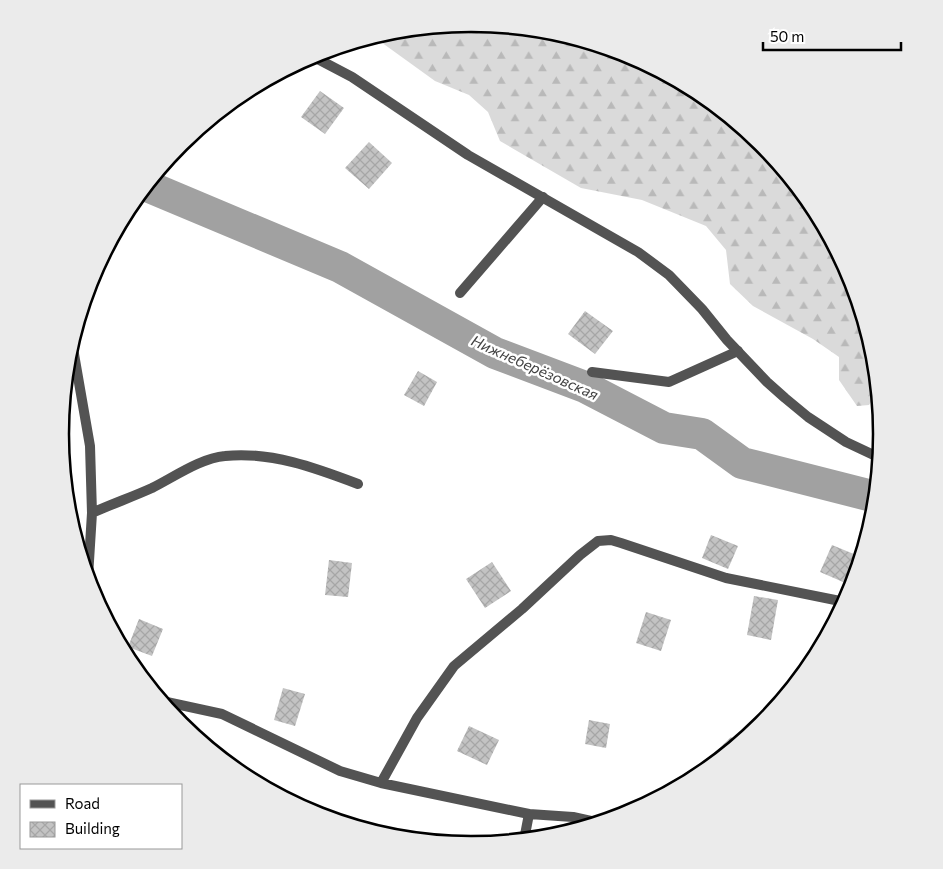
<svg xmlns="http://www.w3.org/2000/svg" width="943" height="869" viewBox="0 0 943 869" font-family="Commissioner,sans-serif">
<defs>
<pattern id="forest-firs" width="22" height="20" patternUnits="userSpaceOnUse" patternTransform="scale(1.25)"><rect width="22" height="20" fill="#dadada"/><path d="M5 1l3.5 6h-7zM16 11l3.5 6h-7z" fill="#b9b9b9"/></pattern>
<pattern id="building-cross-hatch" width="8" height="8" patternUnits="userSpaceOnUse" patternTransform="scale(1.25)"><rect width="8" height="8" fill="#c3c3c3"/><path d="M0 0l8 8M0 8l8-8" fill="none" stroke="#a6a6a6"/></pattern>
</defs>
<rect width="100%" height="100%" fill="#fff"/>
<!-- forest -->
<path fill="url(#forest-firs)" d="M472 24 552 32 629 55 700 93 762 144 813 207 851 278 874 355 873 369 878 390 869 405 857 406 839 380V357L813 339 753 306 730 284 726 250 706 226 642 200 581 188 500 141 488 112 469 95 435 81 374 37 392 32Z"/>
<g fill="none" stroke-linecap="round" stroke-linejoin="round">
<!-- river -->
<path stroke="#a1a1a1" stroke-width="32" d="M147 186 340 267 495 353 585 387 664 428 702 434 742 463 876 497"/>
</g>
<!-- building -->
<path fill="url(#building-cross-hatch)" d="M320 91 344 108 325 134 301 117Z
M369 142 392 163 369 189 345 168Z
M585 311 613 331 595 354 568 334Z
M418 371 437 382 424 406 404 395Z
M711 535 738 546 728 569 702 558Z
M832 545 861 557 850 585 820 572Z
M329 560 352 563 348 597 325 595Z
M492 562 511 591 485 608 466 579Z
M754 596 778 600 771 640 747 635Z
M646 612 671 620 661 651 636 643Z
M139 619 163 629 152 656 128 647Z
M283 688 305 694 295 726 274 720Z
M589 720 610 724 606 748 585 744Z
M469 726 499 740 487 765 457 751Z
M731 737 738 745 714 764 708 759Z"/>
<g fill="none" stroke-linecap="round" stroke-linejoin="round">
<!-- minor -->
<path stroke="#535353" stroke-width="10" d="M460 293 543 197
M70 349 74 354 90 446 92 513 88 577
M592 372 669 382 738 351
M92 513C112 504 132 497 152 488 174 477 201 458 225 456 270 451 316 468 358 484
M162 701 222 714 340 771 381 783 529 814 524 840
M381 783 417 718 454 666 522 609 580 555 598 541 611 540 621 543 726 578 845 602
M529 814 573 817 600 823"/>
<!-- tertiary -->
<path stroke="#535353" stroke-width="10" d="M312 56 352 77 468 155 638 252 669 275 702 309 727 340 767 382 785 398 808 417 846 442 880 458"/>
</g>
<g text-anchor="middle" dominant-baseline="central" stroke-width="5" stroke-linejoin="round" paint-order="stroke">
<!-- water labels -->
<g font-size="15" font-style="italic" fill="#424242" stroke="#fff">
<text transform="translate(535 367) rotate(24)">Нижнеберёзовская</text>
</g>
</g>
<!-- crop -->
<path d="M0 0H943V869H0ZM69 434a402 402 0 1 1 804 0a402 402 0 1 1-804 0Z" fill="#ebebeb" fill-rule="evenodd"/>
<path fill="none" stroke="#000" stroke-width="2.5" d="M69 434a402 402 0 1 1 804 0a402 402 0 1 1-804 0Z"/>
<!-- legend -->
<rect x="20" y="784" width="162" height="65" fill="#ffffff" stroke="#999999"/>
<rect x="30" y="800" width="25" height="8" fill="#535353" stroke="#999999"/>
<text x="65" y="809" font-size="15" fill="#000000">Road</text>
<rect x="30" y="822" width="25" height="15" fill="url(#building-cross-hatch)" stroke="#999999"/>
<text x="65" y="834" font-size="15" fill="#000000">Building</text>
<!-- scale -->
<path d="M763 42v8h138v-8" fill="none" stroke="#000000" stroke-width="2.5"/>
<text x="770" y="42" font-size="15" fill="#000000" stroke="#ffffff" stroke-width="4" paint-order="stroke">50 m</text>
</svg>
